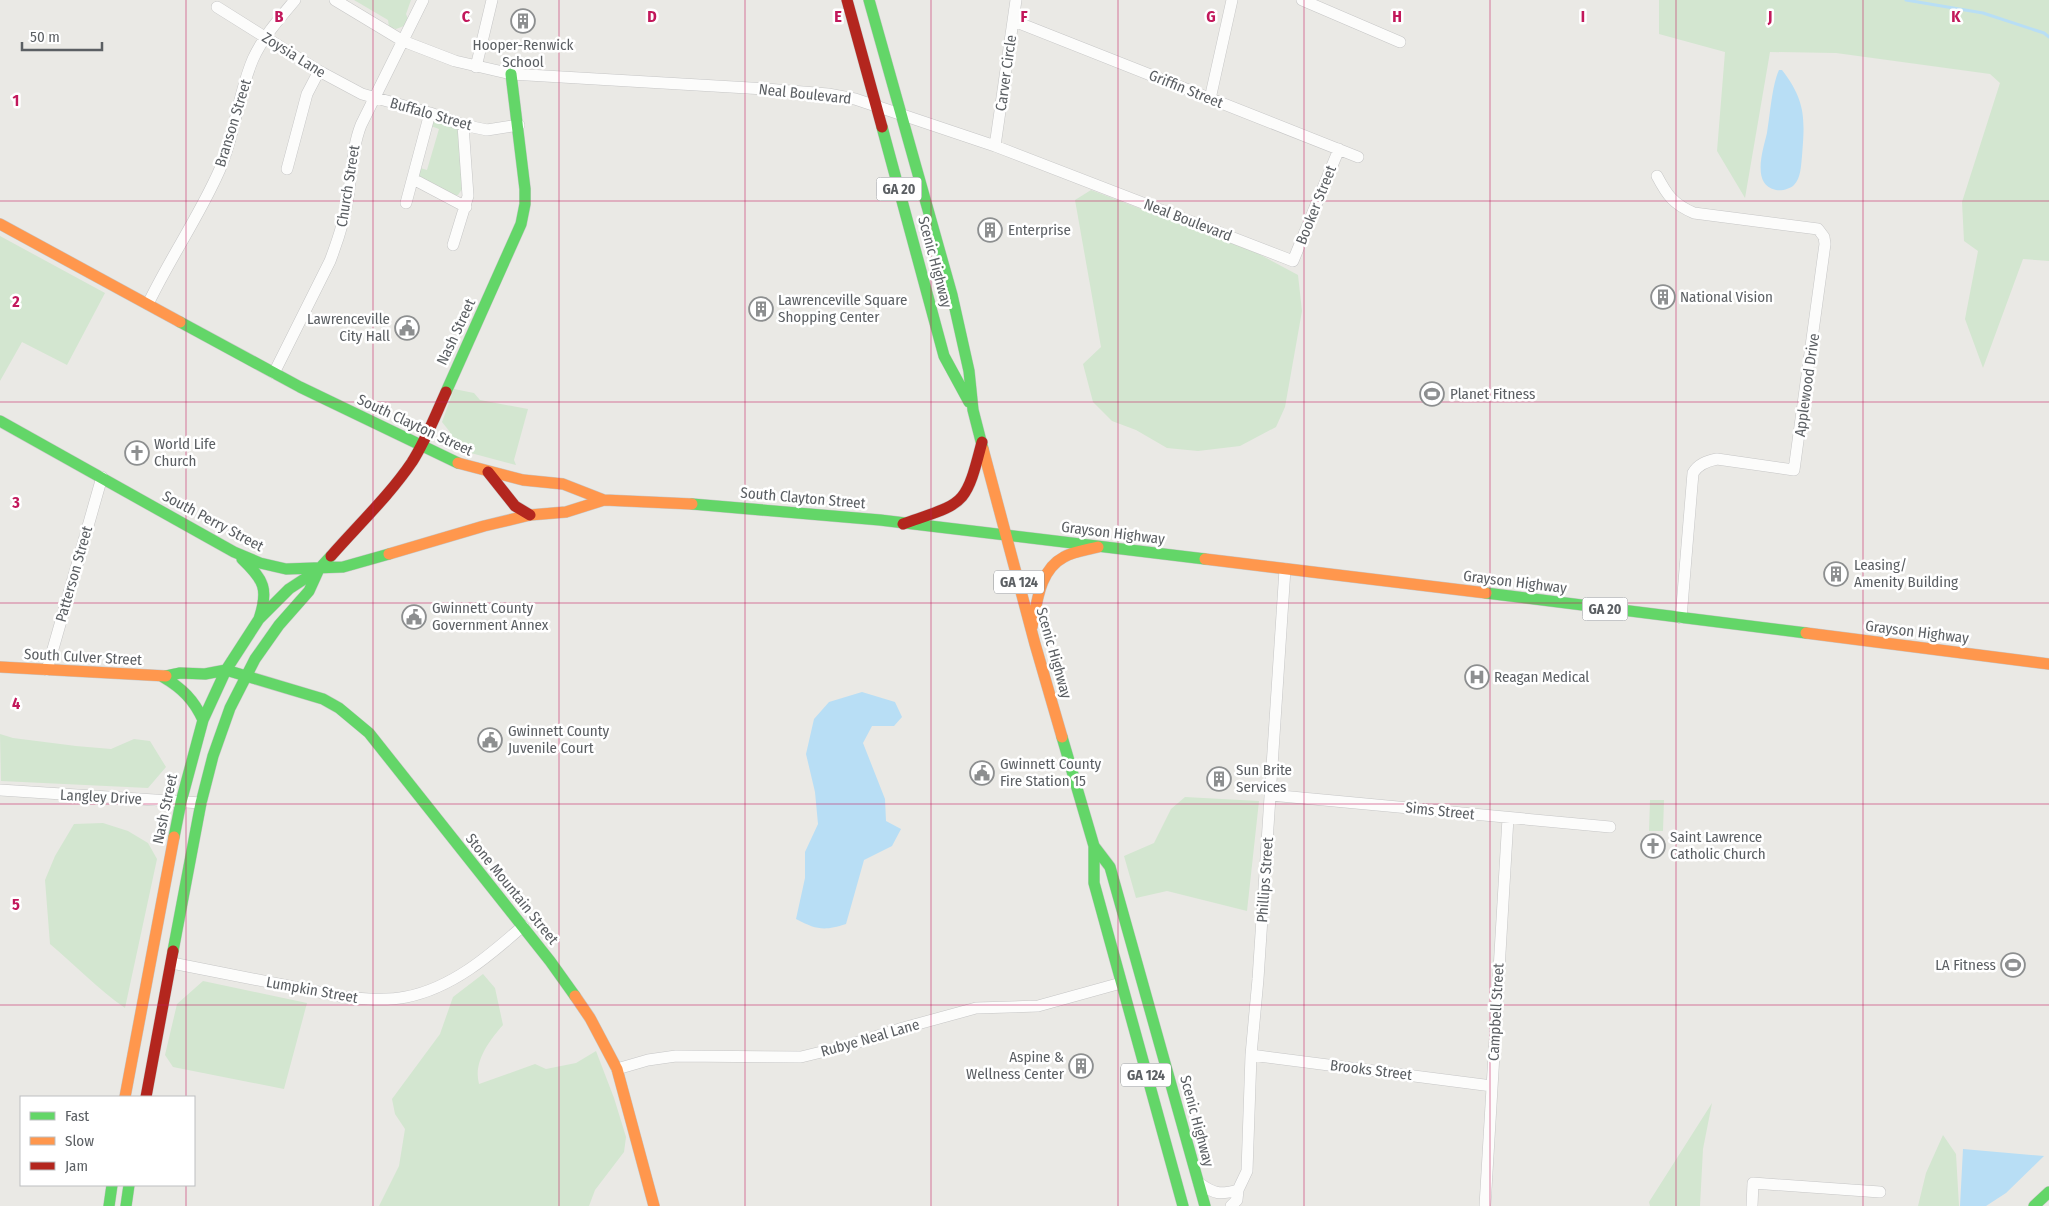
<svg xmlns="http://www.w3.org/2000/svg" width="2049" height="1206" viewBox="0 0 2049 1206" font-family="'Fira Sans Condensed',sans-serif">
<rect width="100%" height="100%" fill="#eae9e5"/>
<!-- green -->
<path fill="#d3e6d0" d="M354 0H411L406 14 408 19 404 26 396 29 389 27 388 20Z
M1659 0H2049V261L2023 259 1983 368 1965 319 1978 251 1964 241 1962 202 2000 83 1990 74 1836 53 1770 52 1745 198 1717 151 1725 52 1659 34Z
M434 118 458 126 462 189 458 195 453 196 418 177 420 168 427 170 439 129 431 126Z
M1091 190 1257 253 1298 275 1302 311 1285 407 1276 427 1240 446 1198 451 1167 448 1136 430 1112 421 1093 402 1083 364 1101 347 1075 200Z
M0 236 105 293 67 365 22 342 0 381Z
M454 389 474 393 480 400 528 409 514 460 516 465 467 452 451 445 450 432 442 422Z
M0 734 13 738 76 746 111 749 134 739 150 741 166 767 148 788 1 781Z
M1185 797 1259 801 1247 911 1167 891 1136 898 1124 856 1154 843 1171 809Z
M1650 800H1664L1663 831H1649Z
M103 823 128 831 148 843 157 859 125 1008C98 989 75 965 50 944L45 880 55 856 74 824Z
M483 974 495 988 503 1025C489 1041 473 1062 479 1084L535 1064 546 1069 576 1063 596 1051 614 1098 626 1137 624 1152 595 1190 589 1206H379L399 1166 405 1129 395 1114 392 1099 440 1034 453 997Z
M203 981 307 1003 284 1089 173 1067 165 1055 177 1004Z
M1712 1103 1703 1149 1700 1206H1650L1649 1202Z
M1943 1135 1956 1154 1959 1206H1918L1926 1173Z"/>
<!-- water -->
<path fill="#b8def5" d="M1779 70H1782C1806 101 1805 119 1802 156 1801 165 1801 178 1794 185 1790 189 1782 191 1776 190 1751 185 1763 150 1767 133 1770 116 1772 85 1779 70Z
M862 692 895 702 902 717 894 726H872L863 743 885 799 886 821 901 829 892 846 864 860 846 924C824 931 817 930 796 919L805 878V852L818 824 815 792 806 754 814 719 829 702Z
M1963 1149 2044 1156 2006 1193 1986 1206H1960Z"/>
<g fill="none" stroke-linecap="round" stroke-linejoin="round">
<!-- stream -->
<path stroke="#b8def5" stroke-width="3" d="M1906 0 1983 13 2044 33 2049 37"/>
<!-- street casing -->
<g stroke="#c6c6c6" stroke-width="12">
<path id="street" d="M335 0 403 41 455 61 511 74 766 89 828 94 855 99 995 146 1293 261 1339 149
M1302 0 1400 42
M217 7 319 71 362 94 430 113 463 125 487 130 519 125
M1014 21 1358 157
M476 67 492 0
M1210 99 1232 0
M995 146 1016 0
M287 169 307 94 319 71
M1657 176C1667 195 1673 204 1694 213L1818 229 1824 237 1825 244 1794 470 1717 459C1707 461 1698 464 1693 473L1681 618
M413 179 466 207
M406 203 430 113
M453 245 468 196 463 125
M148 304C170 258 200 215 220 169 235 134 238 94 253 59 263 37 279 19 295 0
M274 373 330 261C338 240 345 220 348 197 352 173 352 148 361 125L423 0
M47 670 102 477
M0 790 201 803
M1270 795 1610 827
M172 963 344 997C364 999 386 1001 406 997 452 988 489 956 523 926
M1251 1055 1492 1086
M617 1069 648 1060 676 1056 801 1057 846 1046 903 1028 976 1008 1038 1006 1121 983
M1199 1183C1214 1194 1220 1195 1238 1190
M1231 1206 1237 1200 1238 1190 1247 1171 1251 1055 1258 979 1285 569
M1485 1206 1508 818
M1752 1206 1753 1183 1880 1192"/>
</g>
<!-- fast casing -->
<g stroke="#c7c7c7" stroke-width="12">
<path id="fast" d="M869 0 952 295 969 371 973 410 983 449
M882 127 944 356 969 402
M180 322 300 387 458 463
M446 392 521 224 525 204V189L511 74
M0 421 234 552 260 563 286 569 343 567 389 554
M692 504 880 520 1205 559
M242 559C264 580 269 589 259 619
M1486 593 1806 633
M166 676 180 673 205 674 226 670 323 699 339 708 369 733 550 961 575 996
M163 677C182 688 194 700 203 720
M1062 737 1094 846V883L1183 1206
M174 837 181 802 203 720 226 670 259 619 289 589 318 570
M1094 846 1110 867 1205 1206
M173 951 201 803 213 756 230 708 255 659 279 625 309 591 319 569 331 556
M109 1206 112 1185
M126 1206 129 1185
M2034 1206 2049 1192"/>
</g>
<!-- slow casing -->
<g stroke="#c7c7c7" stroke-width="12">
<path id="slow" d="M0 224 180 322
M983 449 1035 644 1062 737
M458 463 523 480 563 484 604 500 692 504
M389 554 484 526 530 515 566 512 604 500
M1205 559 1486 593
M1032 627C1037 603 1039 570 1064 557 1074 551 1087 550 1098 547
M1806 633 2049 664
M0 667 166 676
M575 996 590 1018 617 1069 654 1206
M125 1097 174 837"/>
</g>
<!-- jam casing -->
<g stroke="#c7c7c7" stroke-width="12">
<path id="jam" d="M847 0 882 127
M488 472 515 506 530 515
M903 524C965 502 965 508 982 442
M331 556C358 525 389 496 412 462 426 440 435 416 446 392
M146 1097 173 951"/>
</g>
<!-- street -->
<use href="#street" stroke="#fcfcfb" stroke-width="11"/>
<!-- fast -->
<use href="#fast" stroke="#63d668" stroke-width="11"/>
<!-- slow -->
<use href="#slow" stroke="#ff974d" stroke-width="11"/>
<!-- jam -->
<use href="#jam" stroke="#b3261e" stroke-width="11"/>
</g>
<!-- grid -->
<path fill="none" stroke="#c2185b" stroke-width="1" stroke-opacity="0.55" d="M186 0V1097M373 0V1206M559 0V1206M745 0V1206M931 0V1206M1118 0V1206M1304 0V1206M1490 0V1206M1676 0V1206M1863 0V1206M0 201H2049M0 402H2049M0 603H2049M0 804H2049M0 1005H2049M186 1185V1206"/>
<!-- icons -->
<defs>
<g id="building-ring" transform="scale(1.25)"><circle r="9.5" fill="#fff" stroke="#8d8f90" stroke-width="1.5"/><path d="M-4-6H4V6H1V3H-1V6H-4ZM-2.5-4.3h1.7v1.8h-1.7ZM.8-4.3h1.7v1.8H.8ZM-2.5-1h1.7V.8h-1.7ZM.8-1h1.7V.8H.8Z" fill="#8d8f90"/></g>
<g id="civic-ring" transform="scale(1.25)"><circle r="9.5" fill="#fff" stroke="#8d8f90" stroke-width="1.5"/><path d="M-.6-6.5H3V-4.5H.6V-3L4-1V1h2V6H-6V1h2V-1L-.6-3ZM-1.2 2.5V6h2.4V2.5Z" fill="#8d8f90"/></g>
<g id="stadium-ring" transform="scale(1.25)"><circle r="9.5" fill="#fff" stroke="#8d8f90" stroke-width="1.5"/><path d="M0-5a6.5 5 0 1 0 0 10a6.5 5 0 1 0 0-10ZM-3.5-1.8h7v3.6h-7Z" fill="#8d8f90"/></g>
<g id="church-ring" transform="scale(1.25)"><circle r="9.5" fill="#fff" stroke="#8d8f90" stroke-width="1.5"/><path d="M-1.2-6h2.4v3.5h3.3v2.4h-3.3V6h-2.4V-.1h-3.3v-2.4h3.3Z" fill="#8d8f90"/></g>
<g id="hospital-ring" transform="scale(1.25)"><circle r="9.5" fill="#fff" stroke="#8d8f90" stroke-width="1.5"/><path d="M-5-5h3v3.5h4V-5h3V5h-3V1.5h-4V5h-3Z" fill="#8d8f90"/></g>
</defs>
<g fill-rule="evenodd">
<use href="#building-ring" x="523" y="21"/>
<use href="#building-ring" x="990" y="230"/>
<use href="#building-ring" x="1663" y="297"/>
<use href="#building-ring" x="761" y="309"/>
<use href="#civic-ring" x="407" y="328"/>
<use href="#stadium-ring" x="1432" y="394"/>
<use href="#church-ring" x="137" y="453"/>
<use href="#building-ring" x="1836" y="574"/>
<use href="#civic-ring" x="414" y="617"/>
<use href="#hospital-ring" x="1477" y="677"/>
<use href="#civic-ring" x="490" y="740"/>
<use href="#civic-ring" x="982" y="773"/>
<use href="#building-ring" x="1219" y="779"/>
<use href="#church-ring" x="1653" y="846"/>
<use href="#stadium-ring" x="2013" y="965"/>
<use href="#building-ring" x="1081" y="1066"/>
</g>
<g text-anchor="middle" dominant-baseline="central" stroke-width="5" stroke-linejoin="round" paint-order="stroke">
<!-- shield labels -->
<g fill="#fff" stroke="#8c8f92" stroke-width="1">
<rect x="876.5" y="177.5" width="45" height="23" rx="4"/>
<rect x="994" y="570.5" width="50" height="23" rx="4"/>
<rect x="1582.5" y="597.5" width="45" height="23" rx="4"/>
<rect x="1121" y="1063.5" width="50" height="23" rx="4"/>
</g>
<g font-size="14" font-weight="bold" fill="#5b5f63">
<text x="899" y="189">GA 20</text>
<text x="1019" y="582">GA 124</text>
<text x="1605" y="609">GA 20</text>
<text x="1146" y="1075">GA 124</text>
</g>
<!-- poi labels -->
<g font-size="15" fill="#5b5f63" stroke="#fff" text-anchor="start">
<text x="523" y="45" text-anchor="middle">Hooper-Renwick<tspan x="523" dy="17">School</tspan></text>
<text x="1008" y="230">Enterprise</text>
<text x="1680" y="297">National Vision</text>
<text x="778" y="300">Lawrenceville Square<tspan x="778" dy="17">Shopping Center</tspan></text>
<text x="390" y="319" text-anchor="end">Lawrenceville<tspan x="390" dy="17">City Hall</tspan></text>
<text x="1450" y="394">Planet Fitness</text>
<text x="154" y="444">World Life<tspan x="154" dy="17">Church</tspan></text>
<text x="1854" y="565">Leasing/<tspan x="1854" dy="17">Amenity Building</tspan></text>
<text x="432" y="608">Gwinnett County<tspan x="432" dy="17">Government Annex</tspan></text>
<text x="1494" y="677">Reagan Medical</text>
<text x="508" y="731">Gwinnett County<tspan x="508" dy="17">Juvenile Court</tspan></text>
<text x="1000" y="764">Gwinnett County<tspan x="1000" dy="17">Fire Station 15</tspan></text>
<text x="1236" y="770">Sun Brite<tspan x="1236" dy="17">Services</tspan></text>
<text x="1670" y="837">Saint Lawrence<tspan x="1670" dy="17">Catholic Church</tspan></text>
<text x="1996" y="965" text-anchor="end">LA Fitness</text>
<text x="1064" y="1057" text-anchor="end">Aspine &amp;<tspan x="1064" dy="17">Wellness Center</tspan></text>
</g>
<!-- street labels -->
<g font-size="15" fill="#5b5f63" stroke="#fff">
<text transform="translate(294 55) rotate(32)">Zoysia Lane</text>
<text transform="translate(1006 73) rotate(-82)">Carver Circle</text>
<text transform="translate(1186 89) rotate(22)">Griffin Street</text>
<text transform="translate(805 94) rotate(6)">Neal Boulevard</text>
<text transform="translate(431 114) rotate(16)">Buffalo Street</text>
<text transform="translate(233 123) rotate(-73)">Branson Street</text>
<text transform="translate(348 186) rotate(-81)">Church Street</text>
<text transform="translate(1316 205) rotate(-68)">Booker Street</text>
<text transform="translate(1188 220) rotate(21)">Neal Boulevard</text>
<text transform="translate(935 262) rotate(75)">Scenic Highway</text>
<text transform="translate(456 332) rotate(-65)">Nash Street</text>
<text transform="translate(1807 385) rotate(-82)">Applewood Drive</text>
<text transform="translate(415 425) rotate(25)">South Clayton Street</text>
<text transform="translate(803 498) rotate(5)">South Clayton Street</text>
<text transform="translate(213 521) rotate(28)">South Perry Street</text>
<text transform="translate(1113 533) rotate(7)">Grayson Highway</text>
<text transform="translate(74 574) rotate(-74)">Patterson Street</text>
<text transform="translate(1515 582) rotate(7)">Grayson Highway</text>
<text transform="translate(1917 632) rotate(7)">Grayson Highway</text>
<text transform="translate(1054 653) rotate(74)">Scenic Highway</text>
<text transform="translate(83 657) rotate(3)">South Culver Street</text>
<text transform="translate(101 797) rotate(3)">Langley Drive</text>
<text transform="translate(165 809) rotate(-78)">Nash Street</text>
<text transform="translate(1440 811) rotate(6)">Sims Street</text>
<text transform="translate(1265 880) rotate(-86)">Phillips Street</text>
<text transform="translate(512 889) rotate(51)">Stone Mountain Street</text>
<text transform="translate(312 990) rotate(10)">Lumpkin Street</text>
<text transform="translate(1496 1012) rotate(-87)">Campbell Street</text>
<text transform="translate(870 1038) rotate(-16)">Rubye Neal Lane</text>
<text transform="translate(1371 1070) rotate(7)">Brooks Street</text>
<text transform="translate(1197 1121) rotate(75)">Scenic Highway</text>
</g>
</g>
<g font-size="16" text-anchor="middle" font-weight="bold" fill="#c2185b" stroke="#fff" stroke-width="5" stroke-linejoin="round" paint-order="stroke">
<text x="279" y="22">B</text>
<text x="466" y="22">C</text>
<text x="652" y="22">D</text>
<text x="838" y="22">E</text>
<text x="1024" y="22">F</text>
<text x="1211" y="22">G</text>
<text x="1397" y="22">H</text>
<text x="1583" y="22">I</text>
<text x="1770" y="22">J</text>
<text x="1956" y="22">K</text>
<text x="16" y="106">1</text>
<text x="16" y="307">2</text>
<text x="16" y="508">3</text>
<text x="16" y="709">4</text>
<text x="16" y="910">5</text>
</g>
<!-- legend -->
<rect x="20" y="1096" width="175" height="90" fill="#ffffff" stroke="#bdbfc1"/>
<rect x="30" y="1112" width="25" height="8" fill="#63d668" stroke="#bdbfc1"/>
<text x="65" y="1121" font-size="15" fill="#5b5f63">Fast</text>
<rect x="30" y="1137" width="25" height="8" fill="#ff974d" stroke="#bdbfc1"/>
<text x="65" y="1146" font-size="15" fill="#5b5f63">Slow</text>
<rect x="30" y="1162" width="25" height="8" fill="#b3261e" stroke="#bdbfc1"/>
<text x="65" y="1171" font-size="15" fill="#5b5f63">Jam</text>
<!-- scale -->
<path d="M22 42v8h80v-8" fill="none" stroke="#5b5f63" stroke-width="2.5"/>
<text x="30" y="42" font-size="15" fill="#5b5f63" stroke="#ffffff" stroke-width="4" paint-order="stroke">50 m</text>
</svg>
